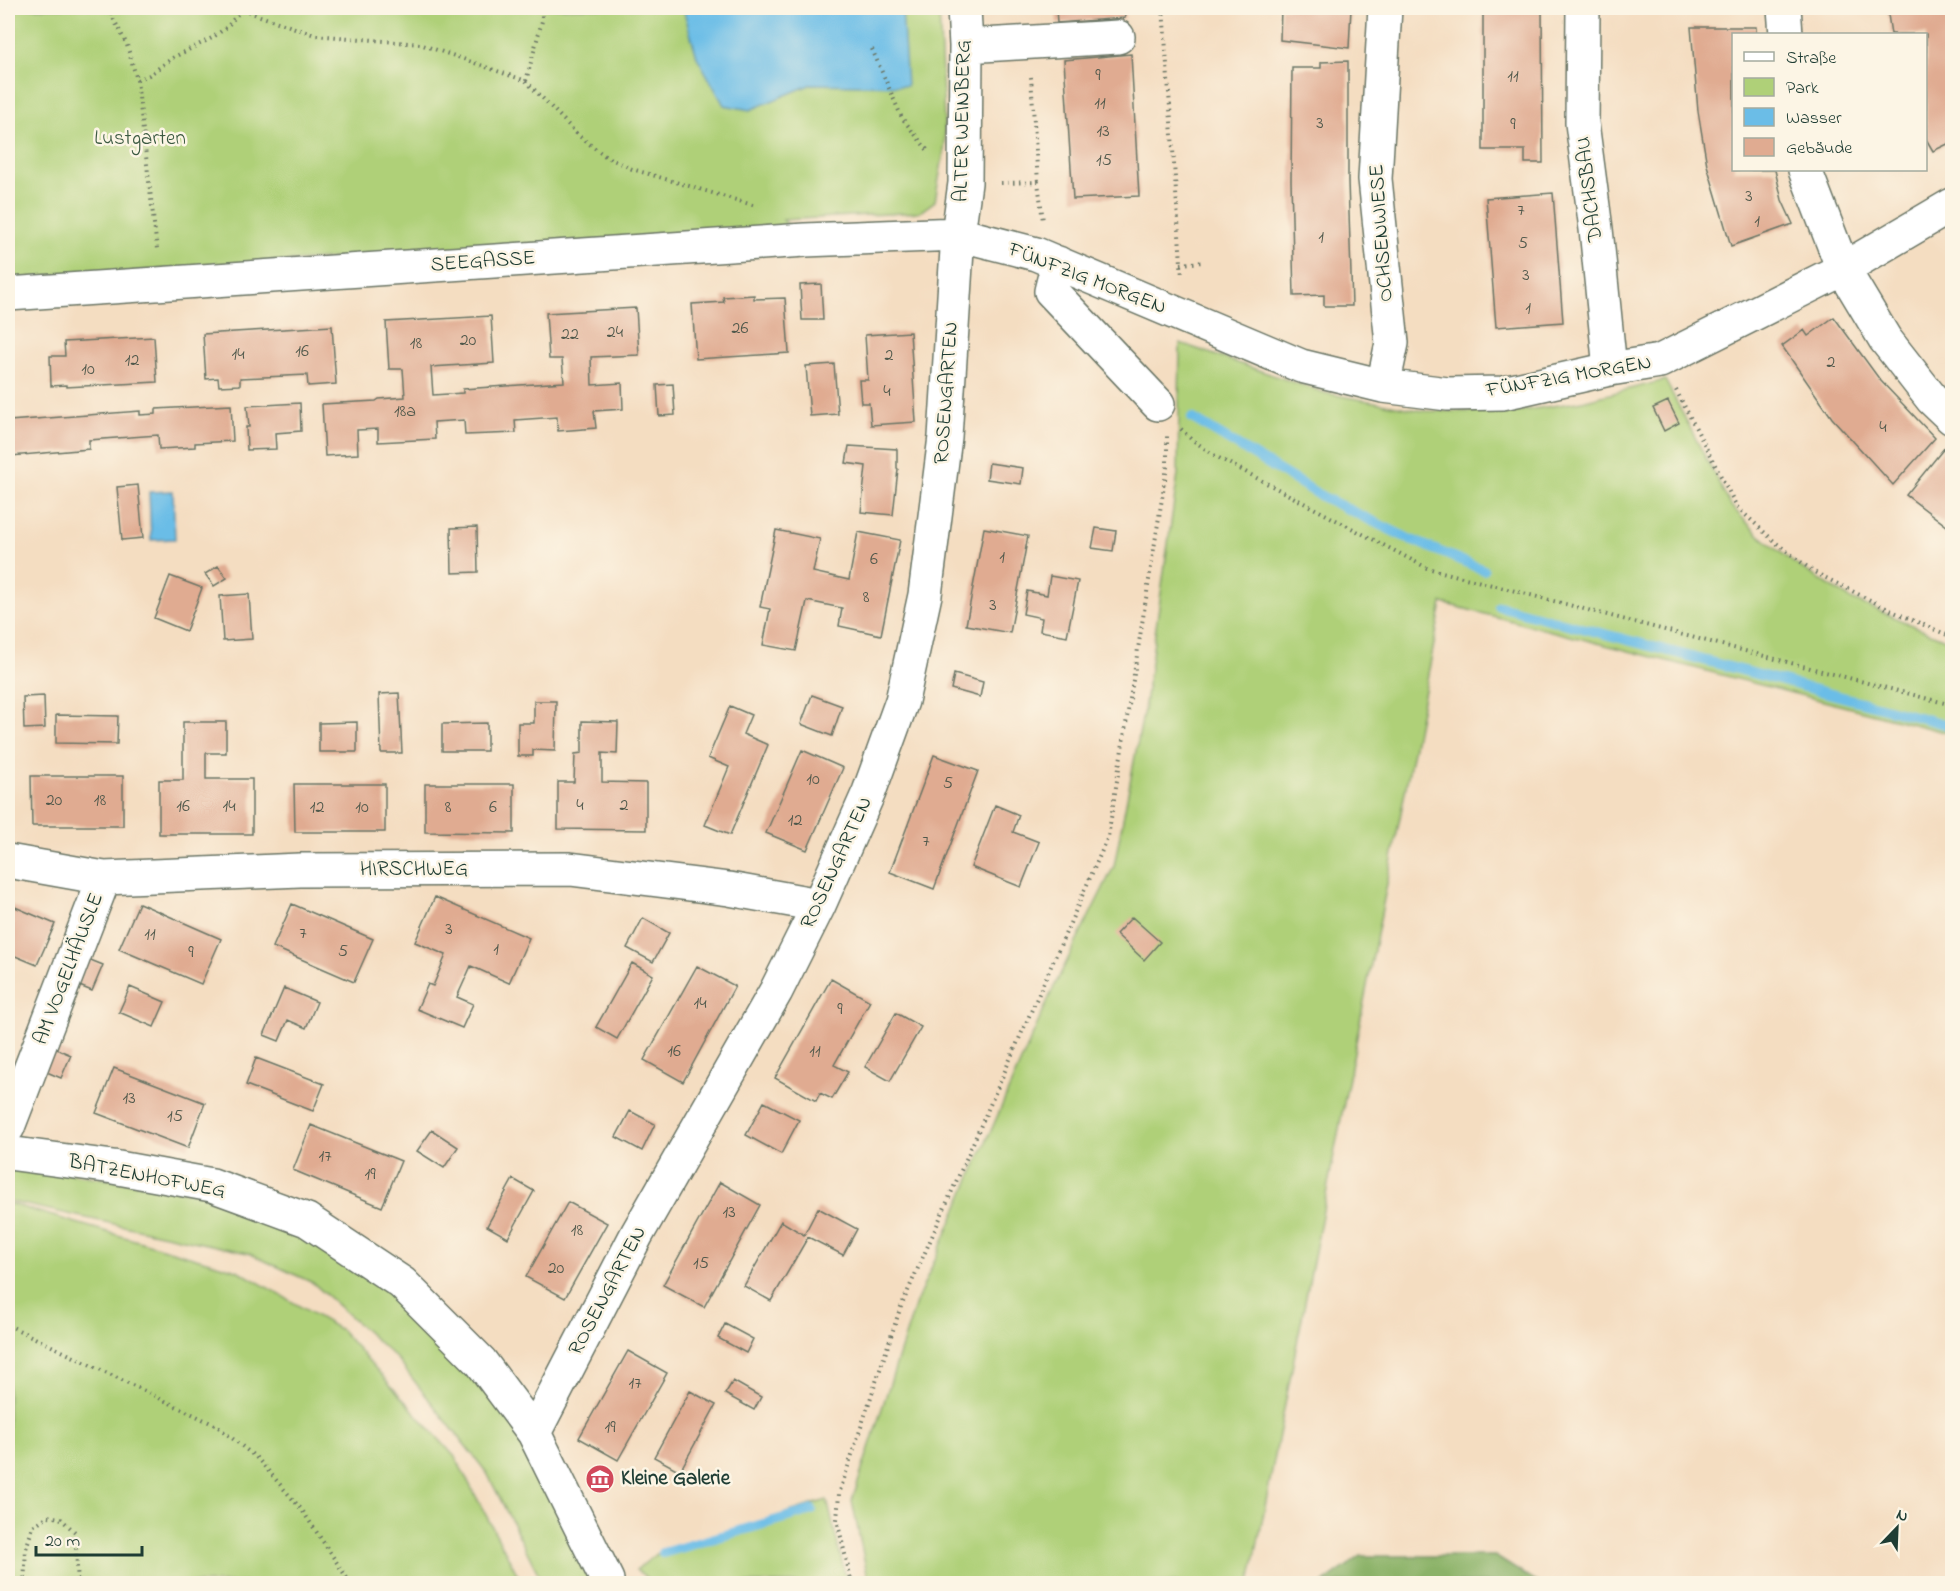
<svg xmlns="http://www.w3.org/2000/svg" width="1960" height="1591" viewBox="0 0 1960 1591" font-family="'Indie Flower',sans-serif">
<rect width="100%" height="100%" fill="#fcf5e5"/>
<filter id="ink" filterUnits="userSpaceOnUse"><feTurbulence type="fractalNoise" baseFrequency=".0167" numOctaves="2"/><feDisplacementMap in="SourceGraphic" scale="12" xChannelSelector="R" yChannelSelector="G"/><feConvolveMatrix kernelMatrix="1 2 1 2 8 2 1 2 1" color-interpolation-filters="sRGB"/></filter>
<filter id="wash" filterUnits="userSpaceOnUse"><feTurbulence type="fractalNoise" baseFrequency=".008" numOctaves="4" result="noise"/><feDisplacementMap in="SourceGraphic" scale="24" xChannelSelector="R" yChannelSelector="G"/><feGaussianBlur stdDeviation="1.35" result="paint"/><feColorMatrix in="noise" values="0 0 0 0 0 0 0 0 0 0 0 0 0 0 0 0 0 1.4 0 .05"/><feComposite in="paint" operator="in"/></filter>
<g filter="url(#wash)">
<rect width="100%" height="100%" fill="#f4ddc1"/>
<!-- green -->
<path fill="#afd078" stroke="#678656" stroke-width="1.5" d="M8 8H939L945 145 935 201 920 212 783 220 791 228 8 280Z
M1180 343 1325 393 1424 411 1514 412 1578 402 1665 380 1731 506 1759 535 1795 564 1851 599 1952 642V734L1442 603 1250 1583H869L852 1501 916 1303 1051 993 1114 866 1145 704 1178 474Z
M8 1164 205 1194 278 1219 345 1257 416 1313 495 1399 529 1442 592 1583H543L487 1473 397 1359 313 1283 248 1253 8 1201Z
M8 1203 237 1270 341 1330 455 1457 522 1583H8Z
M827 1500 847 1583H655L636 1570 657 1554Z"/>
<!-- forest -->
<path fill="#8bb268" stroke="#55784e" stroke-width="1.5" d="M1361 1556H1495L1538 1583H1323Z"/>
<!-- water -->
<path fill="#6bbde7" stroke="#457d8e" stroke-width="1.5" d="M683 8H902L907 86 812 84 750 110 724 105 697 57Z
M173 491 175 539 151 540 149 492Z"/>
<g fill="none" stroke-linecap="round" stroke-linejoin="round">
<!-- stream -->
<path stroke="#6bbde7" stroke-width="10" d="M1192 418 1323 497 1407 538 1484 570
M1499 606 1952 726
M663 1553 812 1510"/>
</g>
<g id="blocks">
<!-- building -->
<path fill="#e0ab91" d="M1056 8H1124L1125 18 1057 23Z
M1281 8H1351L1349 48 1280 40Z
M1483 8H1542L1543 163H1525V150H1483Z
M1887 8H1952V142L1933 151 1926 139V34H1891Z
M1691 27H1756V34H1734V170H1775L1782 200 1793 224 1731 246 1707 165 1698 111Z
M1131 54 1139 196 1073 199 1064 60Z
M1348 61V181L1352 306H1324V295L1294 296 1291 181 1292 68H1321V62Z
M1553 193 1563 322 1496 327 1486 198Z
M821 284 823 320H802L800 285Z
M754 295V299L785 298 789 353 696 359 692 304 724 302 723 297Z
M636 308 639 355 591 357 592 385 622 383 623 409 594 411 596 428 558 431 557 417 515 420 516 433 465 435 464 420 434 422 435 439 378 442V429L357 430 358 454 325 456 322 404 376 401 379 399 405 397 403 369H389L386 322 491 316 494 363 431 367 433 395 463 393V389L564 382 562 359H549L546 313Z
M1834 317 1880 380 1935 438 1893 485 1832 418 1782 346 1804 330 1808 336Z
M332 326 336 384 308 386 307 375 240 378V385L219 386 218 378 206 379 203 334Z
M910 332 916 422 871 425 869 403H861L859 380H868L865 335Z
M154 337 157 382 66 387V385L51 386 50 356H65L64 342Z
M834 364 838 414 810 416 806 366Z
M673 384 675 415 659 416 657 385Z
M1668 401 1679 423 1664 431 1653 408Z
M300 403 301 431 275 433 276 449 247 450 246 427H249L247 406Z
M231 405 233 441 195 443V447L159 449 158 435 89 440V449L11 456 9 421 140 411V415L156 414V409Z
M849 446 897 449V468L898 469 893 515 861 512 866 466 846 463Z
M1945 447 1952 452V530L1906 495Z
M989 463 1023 468 1021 484 987 479Z
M138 485 143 538 122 540 117 487Z
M477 527 478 572 452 573 451 528Z
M984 528 1028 536 1010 633 966 625Z
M1096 528 1116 531 1113 551 1092 548Z
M776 530 820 539 813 572 849 580 858 532 900 540 881 635 839 626 842 608 807 601 796 651 763 645 770 609 760 607Z
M218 566 227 578 214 586 205 574Z
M170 576 202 588 186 631 154 618Z
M1050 576 1078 581 1067 636 1040 631 1042 618 1023 614 1027 591 1047 595Z
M249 594 252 639 223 641 220 596Z
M954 674 983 682 980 697 951 689Z
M399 693 402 753H381L379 694Z
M812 695 842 706 832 736 801 724Z
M44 696 45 728 24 729 23 697Z
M534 701H556L555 751 533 750V756H518V723H534Z
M730 706 751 715 743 734 768 745 730 835 705 825 729 767 708 758Z
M56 715 118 716 117 744 56 743Z
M582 721 618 722 617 754 602 753V782L646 783V830L558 829V782H574L575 754 582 753Z
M183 722H226V753H206V779H252V834H159V780H183Z
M357 722V752H319V723Z
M487 723V751H442V724Z
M802 750 843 768 807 850 766 833Z
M934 755 978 771 934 889 890 872Z
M31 776H123V826H32Z
M294 784H385V832H295Z
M425 784H514V833L425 832Z
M995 805 1019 815 1013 832 1039 842 1021 887 971 867Z
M435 897 529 938 509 983 471 966 457 997 473 1004 462 1028 417 1009 428 984 433 986 446 955 415 942Z
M139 903 221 939 201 984 119 949Z
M8 904 55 924 37 965 8 953Z
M292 904 373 939 354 982 273 947Z
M1132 917 1160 942 1144 960 1116 934Z
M643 918 669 933 653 962 627 948Z
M88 959 103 965 92 991 77 985Z
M632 963 653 975 617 1039 596 1027Z
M697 966 735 986 683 1082 644 1060Z
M831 979 870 1001 834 1065 848 1072 832 1099 820 1093 816 1101 775 1078Z
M130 987 165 1002 154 1027 119 1012Z
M284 988 317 1002 306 1028 288 1020 279 1041 264 1035Z
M896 1013 921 1027 890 1081 865 1067Z
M52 1047 71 1055 61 1078 42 1070Z
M256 1058 324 1084 313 1111 246 1085Z
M114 1068 205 1103 188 1148 96 1113Z
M764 1102 799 1120 781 1154 746 1135Z
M630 1111 655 1124 642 1151 616 1137Z
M311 1125 401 1161 382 1207 293 1170Z
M432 1130 458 1147 444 1168 417 1151Z
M513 1179 534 1191 508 1238 487 1226Z
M720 1182 760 1205 704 1307 663 1285Z
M568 1202 607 1223 565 1298 526 1277Z
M818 1208 857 1229 843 1255 808 1237 771 1301 744 1286 781 1221 804 1235Z
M725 1324 753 1339 746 1353 718 1338Z
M628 1351 667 1373 618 1460 579 1438Z
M733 1381 761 1397 754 1410 725 1394Z
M690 1391 716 1405 680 1471 654 1457Z"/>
</g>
</g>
<g filter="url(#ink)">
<use href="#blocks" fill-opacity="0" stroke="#6a7565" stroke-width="1.5"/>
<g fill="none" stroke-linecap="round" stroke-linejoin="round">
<!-- minor casing -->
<g stroke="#6a7565" stroke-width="36">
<path id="minor" d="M1583 8 1582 123 1596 229 1610 369
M1784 8 1786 34
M966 46 1118 37
M1805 170 1843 269 1885 339 1932 399 1952 418
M1058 263 1051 291 1158 404
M8 294 805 240 958 234 1036 254 1301 366 1383 386 1448 394 1503 393 1610 369 1660 361 1843 269 1952 205
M1383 386 1392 343 1375 179 1385 8
M8 861 104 878 300 870 570 869 729 889 819 905
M8 1127 104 878
M8 1153 113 1167 212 1185 307 1220 402 1283 481 1362 534 1433 607 1580
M534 1433 637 1234 776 991 819 905 869 792 902 701 925 595 945 437 958 234 965 183 966 46 964 8"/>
</g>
<!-- path -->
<path stroke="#6a7565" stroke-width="4" stroke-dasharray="1.5 4.5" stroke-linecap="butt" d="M108 8 127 45 137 80 157 249
M237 8 315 35 420 44 526 81 579 136 605 156 632 169 756 206
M1163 8 1182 277
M872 49 902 118 929 152
M1031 77 1038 182
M137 80 149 75 174 57 212 38 227 27 241 10
M526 81 542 21V8
M1001 183 1038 182 1043 221
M1181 264 1203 262
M1676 390 1737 507 1775 542 1814 572 1894 612 1952 637
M1181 429 1191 439 1217 457 1427 568 1952 705
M8 1325 217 1426 258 1459 302 1510 351 1584
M24 1584 26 1549 33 1526 48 1516 60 1518 75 1532 78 1584
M852 1584 837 1520 839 1494 900 1309 1108 837 1167 467V435"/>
<!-- minor -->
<use href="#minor" stroke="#fff" stroke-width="33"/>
</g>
</g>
<!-- icons -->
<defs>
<g id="museum-disc" transform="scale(1.5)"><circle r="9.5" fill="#d1495b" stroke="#fcf5e5"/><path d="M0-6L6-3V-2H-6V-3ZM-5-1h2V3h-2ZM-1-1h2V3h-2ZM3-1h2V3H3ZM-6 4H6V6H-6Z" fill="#fff"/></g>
</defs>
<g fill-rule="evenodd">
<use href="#museum-disc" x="600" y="1479"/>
</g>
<g text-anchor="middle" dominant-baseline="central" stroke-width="5" stroke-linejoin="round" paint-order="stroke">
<!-- number labels -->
<g font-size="18" fill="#4f584b">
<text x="1098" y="76">9</text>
<text x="1513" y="77">11</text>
<text x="1100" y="104">11</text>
<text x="1320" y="124">3</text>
<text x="1513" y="125">9</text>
<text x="1103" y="132">13</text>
<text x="1104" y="161">15</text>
<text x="1749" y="197">3</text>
<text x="1521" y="211">7</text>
<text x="1757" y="222">1</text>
<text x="1321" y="238">1</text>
<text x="1523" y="244">5</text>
<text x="1526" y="276">3</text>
<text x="1528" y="309">1</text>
<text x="740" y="329">26</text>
<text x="615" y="333">24</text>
<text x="570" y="335">22</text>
<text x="468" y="341">20</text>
<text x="416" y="344">18</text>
<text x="302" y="352">16</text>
<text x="238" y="355">14</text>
<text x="889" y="356">2</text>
<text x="132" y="361">12</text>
<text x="1831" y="363">2</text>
<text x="88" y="370">10</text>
<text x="887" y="392">4</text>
<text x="405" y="412">18a</text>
<text x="1883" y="428">4</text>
<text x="1002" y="558">1</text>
<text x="874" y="560">6</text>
<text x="866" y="598">8</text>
<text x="993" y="606">3</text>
<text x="813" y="780">10</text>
<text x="948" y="784">5</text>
<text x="54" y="801">20</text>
<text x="100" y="801">18</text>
<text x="580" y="806">4</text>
<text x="624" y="806">2</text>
<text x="183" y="807">16</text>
<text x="229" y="807">14</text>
<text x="317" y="808">12</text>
<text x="362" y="808">10</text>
<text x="448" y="808">8</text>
<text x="493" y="808">6</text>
<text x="795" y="821">12</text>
<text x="926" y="842">7</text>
<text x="449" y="930">3</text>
<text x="303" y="934">7</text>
<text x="150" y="935">11</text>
<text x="496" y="950">1</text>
<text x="343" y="952">5</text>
<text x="191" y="953">9</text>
<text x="700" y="1004">14</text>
<text x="840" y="1010">9</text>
<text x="674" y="1052">16</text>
<text x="815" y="1052">11</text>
<text x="129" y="1099">13</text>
<text x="175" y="1117">15</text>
<text x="325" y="1157">17</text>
<text x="370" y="1175">19</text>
<text x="729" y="1213">13</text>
<text x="577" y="1231">18</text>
<text x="701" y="1264">15</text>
<text x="556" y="1269">20</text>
<text x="635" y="1384">17</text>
<text x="610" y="1428">19</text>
</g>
<!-- street labels -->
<g font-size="21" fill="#1f3d34" stroke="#fcf5e5">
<text transform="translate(963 121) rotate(-89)">ALTER WEINBERG</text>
<text transform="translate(1590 189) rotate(-97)">DACHSBAU</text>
<text transform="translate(1382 233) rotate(-94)">OCHSENWIESE</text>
<text transform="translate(483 262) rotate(-4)">SEEGASSE</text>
<text transform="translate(1087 279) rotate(21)">FÜNFZIG MORGEN</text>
<text transform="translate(1569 377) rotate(-10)">FÜNFZIG MORGEN</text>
<text transform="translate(947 393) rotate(-86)">ROSENGARTEN</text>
<text transform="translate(837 863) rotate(-65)">ROSENGARTEN</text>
<text x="414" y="870">HIRSCHWEG</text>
<text transform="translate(69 969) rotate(-69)">AM VOGELHÄUSLE</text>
<text transform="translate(147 1177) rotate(11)">BATZENHOFWEG</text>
<text transform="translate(608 1291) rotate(-62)">ROSENGARTEN</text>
</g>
<!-- park labels -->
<g font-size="21" fill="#3c5a42" stroke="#fcf5e5">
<text x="140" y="139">Lustgarten</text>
</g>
<!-- poi labels -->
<g font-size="21" font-weight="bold" fill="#1f3d34" stroke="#fcf5e5" text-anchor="start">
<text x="621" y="1479">Kleine Galerie</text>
</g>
</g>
<!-- margin -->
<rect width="1960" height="1591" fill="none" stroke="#fcf5e5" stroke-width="30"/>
<!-- legend -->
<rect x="1732" y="33" width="195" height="138" fill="#fcf5e5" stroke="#a4ab9e" stroke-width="1.5"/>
<rect x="1744" y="52" width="30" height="9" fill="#ffffff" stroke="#a4ab9e" stroke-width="1.5"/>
<text x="1786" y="63" font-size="18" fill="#1f3d34">Straße</text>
<rect x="1744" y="78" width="30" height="18" fill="#afd078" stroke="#a4ab9e" stroke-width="1.5"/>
<text x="1786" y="93" font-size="18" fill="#1f3d34">Park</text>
<rect x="1744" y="108" width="30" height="18" fill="#6bbde7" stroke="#a4ab9e" stroke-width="1.5"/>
<text x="1786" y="123" font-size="18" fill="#1f3d34">Wasser</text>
<rect x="1744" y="138" width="30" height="18" fill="#e0ab91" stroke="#a4ab9e" stroke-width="1.5"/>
<text x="1786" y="153" font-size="18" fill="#1f3d34">Gebäude</text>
<!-- north arrow -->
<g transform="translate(1897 1528) rotate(23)" stroke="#fcf5e5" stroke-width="4.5" paint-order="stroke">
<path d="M0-4.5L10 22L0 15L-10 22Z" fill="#1f3d34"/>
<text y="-9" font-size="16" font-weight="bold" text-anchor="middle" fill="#1f3d34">N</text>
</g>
<!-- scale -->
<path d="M36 1546v9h106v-9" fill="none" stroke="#1f3d34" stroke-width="3"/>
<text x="45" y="1546" font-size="18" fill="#1f3d34" stroke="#fcf5e5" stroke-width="4.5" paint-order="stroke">20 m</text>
</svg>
